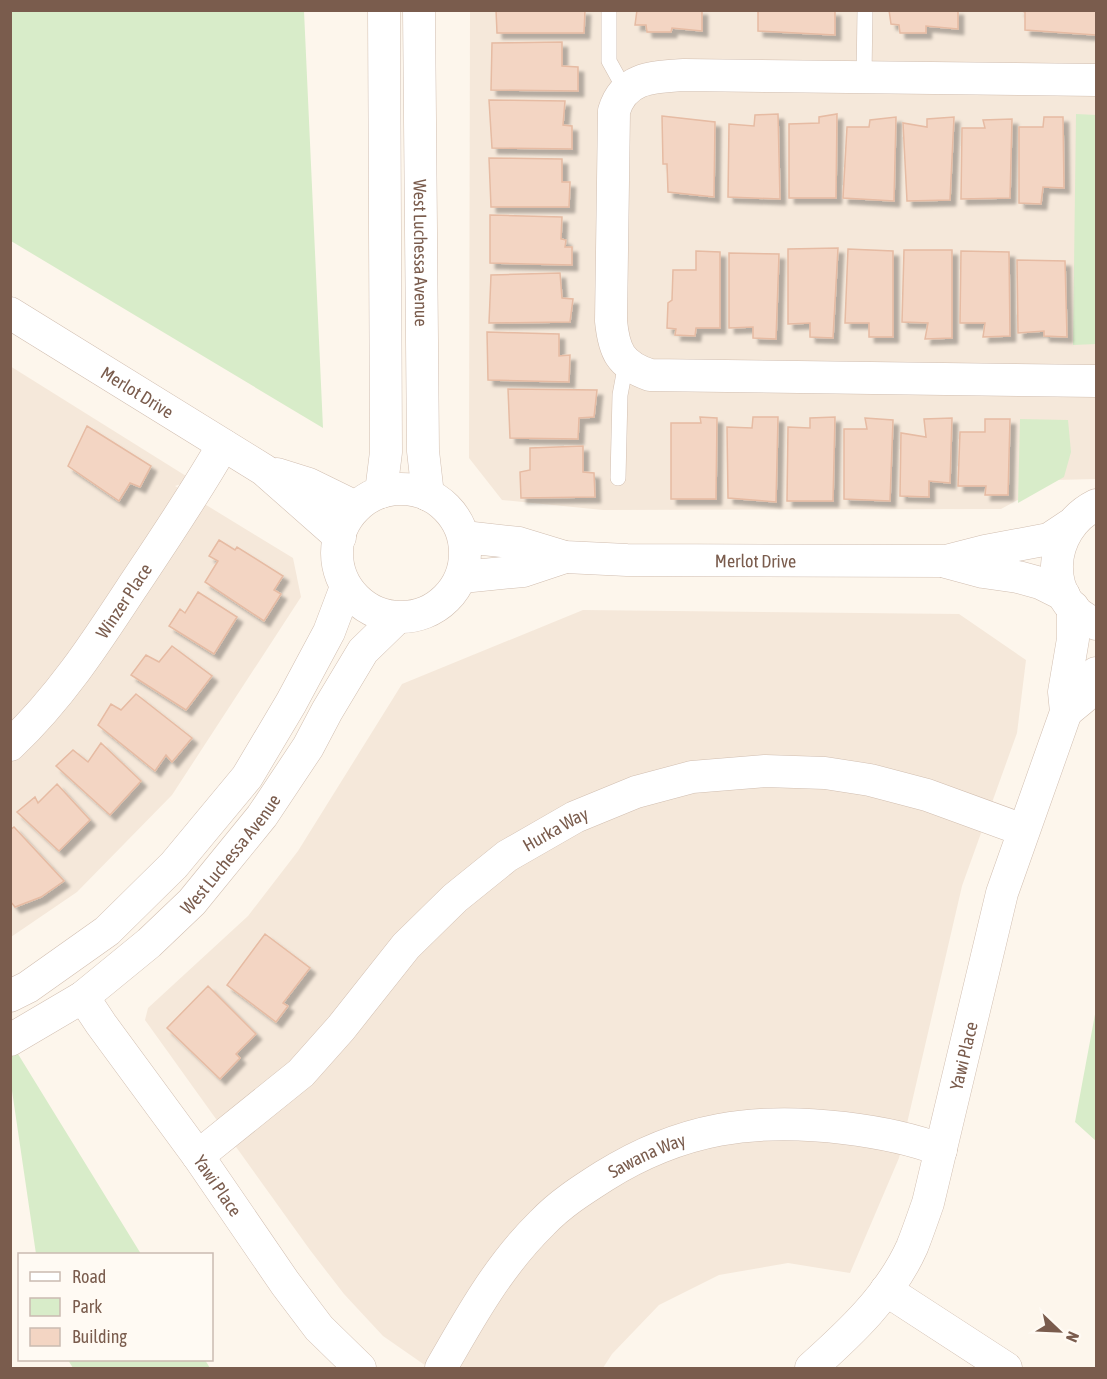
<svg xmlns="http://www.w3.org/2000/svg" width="1107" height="1379" viewBox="0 0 1107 1379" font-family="'Asap Condensed',sans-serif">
<defs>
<filter id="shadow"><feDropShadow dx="5.5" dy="5.5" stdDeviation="1.5" flood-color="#0004"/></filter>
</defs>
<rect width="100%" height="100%" fill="#fdf6ec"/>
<!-- residential -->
<path fill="#f5e8da" d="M470 11H1096V479L1055 480 1001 509 603 510 502 500 469 458Z
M10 366 186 476 184 483 175 486 293 558 301 597 172 795 77 892 11 937Z
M583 610 959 614 1026 660 1017 733 962 886 899 1158 850 1273 788 1263 719 1275 659 1305 612 1354 603 1368H429L383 1336 344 1294 310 1250 145 1020 148 1008 248 916 298 851 402 684Z"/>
<!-- green -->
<path fill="#d8ecc9" d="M11 10 304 11 323 428 11 241Z
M1076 114 1096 115V344L1073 345Z
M1020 419 1068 420 1071 452 1064 477 1018 503Z
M1096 1009V1141L1075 1122Z
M10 1041 141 1254H36L11 1084Z
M68 1360H205L210 1368H73Z"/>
<!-- building -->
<path fill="#f3d5c3" stroke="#e6bba3" stroke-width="1.5" filter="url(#shadow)" d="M496 10H585L584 33H497Z
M637 10H702V31L672 28 671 32H647L646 25H635Z
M758 10 835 11V35L758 31Z
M889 10H958V29L926 26V33H900L899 25 891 24Z
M1019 10 1096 11V35L1025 30V12Z
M562 42V66L578 67V91L491 90 492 43Z
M489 100 565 101 563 125 572 126V149L492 148Z
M778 114 780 199 728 197 729 124 754 126 755 115Z
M837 114 836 198H789V124L819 123V117Z
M662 116 715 122 714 197 668 192 667 164H663Z
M896 117 894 201 843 198 847 127H869L870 120Z
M954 117 950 200 907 201 903 123 927 127V119Z
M1044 117H1063L1064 188 1043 187 1041 204 1019 203V127H1043Z
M1012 119 1010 198 961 199 962 128H985L983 120Z
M489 158 562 159V182H570L569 207H491Z
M490 215 562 217 561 239 566 240 565 247H572V265L490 263Z
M838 248 833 338 810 337V323L788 324V249Z
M848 249 893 251V337H869V323H845Z
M904 250H952V338L925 339 928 323 902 322Z
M696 251 720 252V328H696L695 336 675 335 676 329 667 328 668 303 672 300 673 270H696Z
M961 251 1009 252 1010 336 983 337 985 323H960Z
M729 253 779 254 776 339 753 338V327L729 328Z
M1017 260 1065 261 1067 337 1044 336V331L1018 333Z
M560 273 562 298 573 299 570 322 489 323 491 275Z
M487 332 559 334V356L570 355 569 382 488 380Z
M508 389 597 390 594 417 579 418 578 439 510 438Z
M700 417 717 418 716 499H671V423H701Z
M753 417H778L776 502 728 498 727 427 752 428Z
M835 417 833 501H787L788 427 810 428V418Z
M865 418 893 420 890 501 844 499V429H867Z
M952 418 950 483 929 481V497L900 496 901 433 926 437 924 419Z
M985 419H1010L1008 495H985L986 486H958L960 432H985Z
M87 426 151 466 140 487 130 483 119 501 68 466Z
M583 446V472L594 473 595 497 521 498 520 472 530 470V448Z
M219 540 235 550 237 547 283 576 274 590 281 594 264 621 205 582 218 561 209 556Z
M198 592 237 617 214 654 169 626 180 609 185 613Z
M172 646 212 676 186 710 131 675 146 655 159 662Z
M136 694 192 738 172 762 166 755 155 771 98 725 111 704 121 710Z
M101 743 141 781 110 815 56 766 73 750 88 762Z
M57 784 90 820 59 851 17 812 35 797 38 803Z
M14 827 64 881 41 897 15 907 10 901V830Z
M265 934 310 968 283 1003 288 1006 276 1022 227 985Z
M208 986 256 1034 236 1054 240 1058 220 1079 167 1028Z"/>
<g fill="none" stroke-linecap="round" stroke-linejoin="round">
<!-- lane casing -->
<g stroke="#d1beb0" stroke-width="16">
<path id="lane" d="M609 10V61L625 90
M864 77 865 10
M618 478 620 395 626 363"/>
</g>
<!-- street casing -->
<g stroke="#d1beb0" stroke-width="33">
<g id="street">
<path id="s1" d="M419 10 423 451 428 495"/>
<path d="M1096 80 684 75C653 77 624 77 614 111L611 321C614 351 620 365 650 375L1096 381"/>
<path id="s2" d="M10 313 264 470 340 537"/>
<path d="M277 474 309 484 356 507"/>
<circle cx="401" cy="553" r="64"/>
<path d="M381 492 386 452 384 10"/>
<path d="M1096 505C1047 529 1041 602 1096 624"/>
<path id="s3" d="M464 537 519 543 565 557 627 560 946 561 985 551 1049 539 1070 525"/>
<path d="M946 562 983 572 1018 577 1040 583 1064 595"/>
<path d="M462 577 523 571 565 557"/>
<path d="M1066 712 1083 698 1096 673"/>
<path id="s4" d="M10 745C59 699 95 644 131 589 163 541 195 494 223 445"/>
<path d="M10 996 28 987 107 931 174 865 247 777 291 703 329 632 346 587"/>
<path id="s5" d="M83 997 101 1024 198 1156 285 1283 319 1328 360 1368"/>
<path id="s6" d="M10 1040 83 997 149 943 192 902 262 816 308 747 327 711 363 651 397 618"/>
<path id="s7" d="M198 1156 301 1073 341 1028 406 946 455 898 507 856 575 817 636 792 692 777 765 771 825 773 870 780 927 795 1023 830"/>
<path d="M886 1290 1006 1368"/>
<path id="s8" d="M441 1368C470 1317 499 1265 542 1223 560 1204 582 1190 604 1176 681 1128 754 1117 844 1128 877 1132 910 1138 941 1150"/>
<path id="s9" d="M811 1368C850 1333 890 1296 912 1247 918 1232 923 1217 928 1203L1002 893 1066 712 1064 692 1073 639V607"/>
</g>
</g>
<!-- lane -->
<use href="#lane" stroke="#fff" stroke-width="15"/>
<!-- street -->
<use href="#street" stroke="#fff" stroke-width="32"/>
</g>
<g text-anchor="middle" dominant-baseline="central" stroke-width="5" stroke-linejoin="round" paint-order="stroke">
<!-- street labels -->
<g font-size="18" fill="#7a5c4d" stroke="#fffaf3">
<text stroke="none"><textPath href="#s1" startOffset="243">West Luchessa Avenue</textPath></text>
<text stroke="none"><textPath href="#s2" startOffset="150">Merlot Drive</textPath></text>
<text stroke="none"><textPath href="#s3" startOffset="294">Merlot Drive</textPath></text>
<text stroke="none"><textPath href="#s4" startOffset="184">Winzer Place</textPath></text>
<text stroke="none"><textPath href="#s7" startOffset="488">Hurka Way</textPath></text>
<text stroke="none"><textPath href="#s6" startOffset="291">West Luchessa Avenue</textPath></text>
<text stroke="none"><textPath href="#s9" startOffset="357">Yawi Place</textPath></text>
<text stroke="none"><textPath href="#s8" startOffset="303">Sawana Way</textPath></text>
<text stroke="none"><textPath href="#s5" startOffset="232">Yawi Place</textPath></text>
</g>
</g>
<!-- border -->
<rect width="1107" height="1379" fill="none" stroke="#7a5c4d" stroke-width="24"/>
<!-- legend -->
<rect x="18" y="1253" width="195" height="108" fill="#fffaf3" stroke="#cabbb1" stroke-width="1.5"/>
<rect x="30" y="1272" width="30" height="9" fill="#ffffff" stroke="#cabbb1" stroke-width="1.5"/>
<text x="72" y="1283" font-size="18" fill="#7a5c4d">Road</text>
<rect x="30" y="1298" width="30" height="18" fill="#d8ecc9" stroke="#cabbb1" stroke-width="1.5"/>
<text x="72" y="1313" font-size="18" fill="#7a5c4d">Park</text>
<rect x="30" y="1328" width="30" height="18" fill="#f3d5c3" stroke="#cabbb1" stroke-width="1.5"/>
<text x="72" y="1343" font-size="18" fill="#7a5c4d">Building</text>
<!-- north arrow -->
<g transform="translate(1059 1331) rotate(113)" stroke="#fffaf3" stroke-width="4.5" paint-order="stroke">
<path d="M0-4.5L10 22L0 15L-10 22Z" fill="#7a5c4d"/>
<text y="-9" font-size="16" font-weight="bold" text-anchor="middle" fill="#7a5c4d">N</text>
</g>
</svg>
